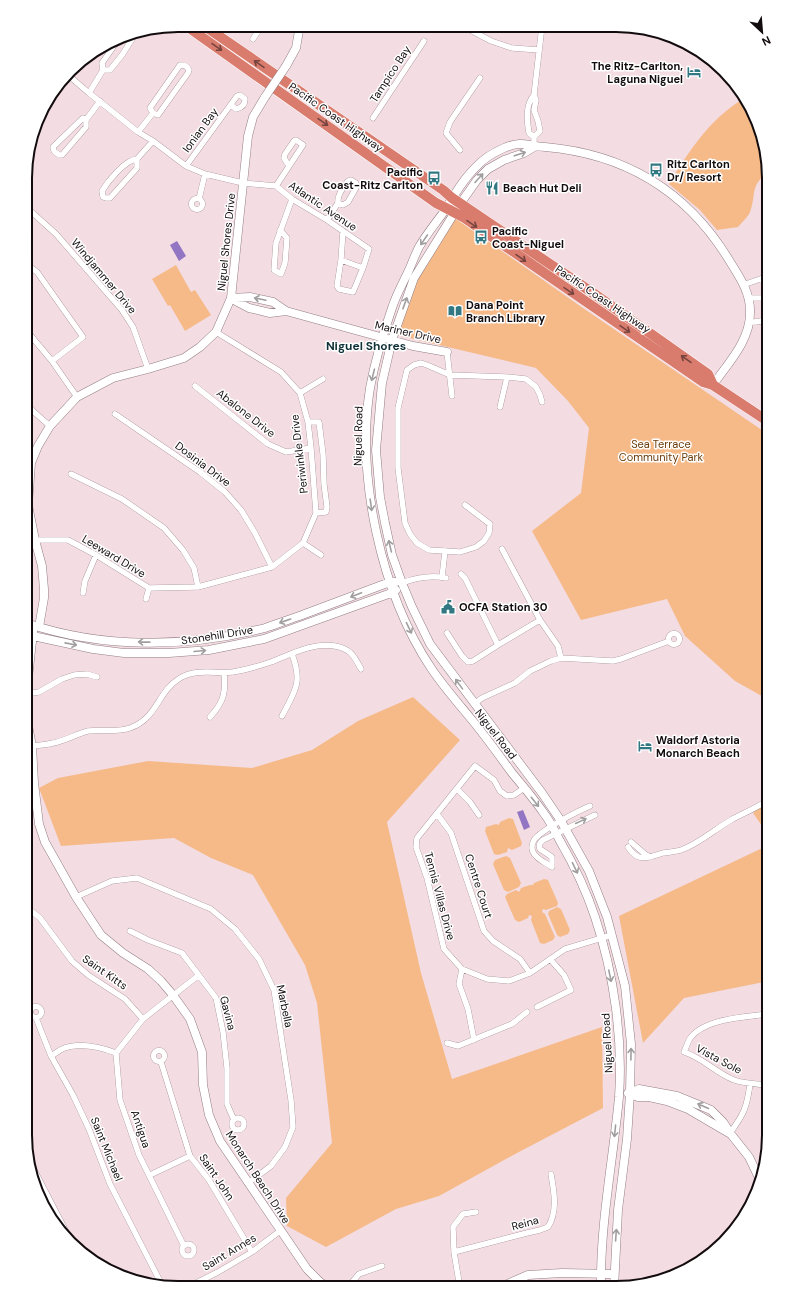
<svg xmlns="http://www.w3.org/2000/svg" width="794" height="1313" viewBox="0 0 794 1313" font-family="'DM Sans',sans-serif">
<rect width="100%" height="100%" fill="#f3dce2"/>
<!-- green -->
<path fill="#f6ba89" d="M745 98 757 120 768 172C749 187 757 193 750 212 748 217 742 222 738 227L717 230 700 210 669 184C689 151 711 117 745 98Z
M455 218 580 306 769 435V700L735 681 685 636 667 599 581 620 532 531 581 493 589 428 568 401 536 368 397 335 411 291 436 248Z
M176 265 191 292 195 290 211 315 185 331 170 305 168 306 152 279Z
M413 697 460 740 387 822 421 973 452 1079 602 1027 603 1108 517 1153 439 1196 396 1209 326 1247 287 1226 286 1198 332 1143 317 1003 305 965 253 875 211 858 174 838 61 846 39 788 58 778 148 761 252 768 312 750 358 721Z
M769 800V836L753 813Z
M509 818 513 819 522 843 521 846 512 850 508 848 507 852 498 855 494 854 485 831 486 827 496 824 499 825 500 822Z
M769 845V981L684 998 643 1043 619 916Z
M506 856 510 858 521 883 519 887 508 892 504 890 493 864 495 860Z
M544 879 548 880 558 903 557 906 546 910 543 909 542 912 545 914 555 937 553 940 544 944 540 943 531 920 532 916 529 915 528 918 519 922 515 920 505 897 507 894 516 890 519 892 521 888 530 885H533L534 883Z
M557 907 561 909 570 930 568 934 560 937 557 935 548 914 549 911Z"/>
<!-- water -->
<path fill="#9275c3" d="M177 241 186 256 179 261 170 245Z
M523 810 530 827 524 830 517 812Z"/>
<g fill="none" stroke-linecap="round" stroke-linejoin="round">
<!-- street casing -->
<g stroke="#947f84" stroke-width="6">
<path id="street" d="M463 26 491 41 512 48 539 50
M253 39 262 25
M103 70H110L122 55 136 33
M68 75 89 93 138 132 153 141 186 166 205 174 243 183 276 186 292 199 327 220 369 249 363 268 353 292 339 289 337 286 341 260 343 231
M89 93 103 70 102 63 121 36
M534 95C525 105 527 121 529 133L534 137
M373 118 424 41
M86 120 83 118 53 147 54 151 59 155H62L86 127V120L100 101
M138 132 153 113 158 115 188 73 189 70C187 66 185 65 180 65L150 108 153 113
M534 147V137L540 131 538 121 534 110 536 100 534 95 542 26
M460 150 446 133 450 122 480 78
M137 159C125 160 108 181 102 191L103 197 106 198H110L137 168V159L153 141
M186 166 237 96 240 95 245 99C245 105 241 108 236 109L231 105
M276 186 303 145 296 140 294 141 285 154 284 158 289 166
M191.5 204a5.5 5.5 0 1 1 11 0a5.5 5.5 0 1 1-11 0Z
M199 199 205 174
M26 207 56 234 122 310 133 327 148 369
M327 220 338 203 343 205 348 202 357 186 356 183 351 180 348 181C343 188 337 195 338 203
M280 230 287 238 285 263 281 274 274 270 276 243 292 199
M341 260 363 268
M26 264 37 272 83 337 52 361
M743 285 763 278 769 283
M749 298H763L769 303
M750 322C758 322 763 322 769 316
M26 330 52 361 77 397
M447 352 452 396
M195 386 268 444 286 452 311 448
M300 393 323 379
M26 403 34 412 50 426
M500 407 507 377
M115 414 200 472 225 492 241 510 255 533 272 567
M308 422H319L323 454 324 484 327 507 326 512 316 513
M71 474 122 499 164 528 183 550 194 568 198 587
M465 505 490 524 489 533 484 541 476 547 460 552 429 550 417 543 410 534 405 523 398 468V408L407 370 414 365 421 363 427 365 450 375 507 377 526 379 536 387 540 395 542 402
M303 543 321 555
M26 545 35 540H68L96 555 149 588 198 587 272 567 303 543 316 513 311 448 308 422 300 393 281 372 216 332
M502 549 540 620 558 646 561 658
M461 574 465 578 498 645 540 620
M442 577 445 551
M402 583C417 577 431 575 446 578
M83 593 85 581 96 555
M146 599 149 588
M447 633 462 656 468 662 473 661 498 645
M668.5 639a5.5 5.5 0 1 1 11 0a5.5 5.5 0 1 1-11 0Z
M26 694 39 692 62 679 74 675 87 674 97 677
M474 704 482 698 515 683 530 671 551 661 561 658 613 661 621 659 669 641
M282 716C295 691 303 683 292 654
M210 717C224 702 226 692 224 673
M32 746C39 745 46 745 53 743 65 741 76 734 88 731 101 729 116 733 130 728 158 718 157 692 180 678 197 668 215 674 233 672 246 670 259 666 271 662 292 654 313 642 335 646 351 649 354 656 361 669
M25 784 34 783
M524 788 514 795 507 796 500 791 494 780 475 766 417 838 416 847 427 878 444 949 462 969 487 979 509 981 530 973 565 949 612 935
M457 789 470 802 479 815
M590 806C578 811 541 830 534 840 532 844 531 848 533 852 536 859 546 863 552 867V857L540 849C538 845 540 843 543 840L595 815
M437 814 451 833 484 931 493 941 520 959 530 973
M631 842 646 855 651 857
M628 847C638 863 647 858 663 853 668 852 675 852 681 850 699 844 715 829 731 820 743 813 758 808 769 799
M76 897 112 881 137 878 211 909 235 929 259 959 274 990 291 1100 293 1127 285 1147 271 1166 248 1183
M25 906 40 918 72 961 88 975 125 999 143 1019
M130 931 148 940 182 953 216 998 223 1032 227 1068V1104L234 1120
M462 969 459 984 468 1009 474 1040
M30.5 1012a5.5 5.5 0 1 1 11 0a5.5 5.5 0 1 1-11 0Z
M537 1007 571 990 564 975 550 959
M36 1018 51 1056 73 1095 89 1129 110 1184 163 1287
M447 1043 458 1046 512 1024 527 1012
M153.5 1056a5.5 5.5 0 1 1 11 0a5.5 5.5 0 1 1-11 0Z
M51 1056C55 1054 58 1051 62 1049 79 1042 100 1047 116 1053
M161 1062 190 1156 209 1180 252 1252
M769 1085C757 1084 745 1084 734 1080 716 1073 703 1058 684 1052 686 1048 687 1044 689 1040 702 1018 746 1017 769 1014
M232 1124a6 6 0 1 1 12 0a6 6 0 1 1-12 0Z
M730 1133C744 1114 747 1107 750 1084
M30 1162 73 1245
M150 1175 190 1156
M182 1250a6 6 0 1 1 12 0a6 6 0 1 1-12 0Z
M184 1246 139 1155 120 1100 116 1053 143 1019 199 975
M454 1252 527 1233 540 1230 548 1227C558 1211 554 1191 551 1174
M188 1287 218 1272 252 1252 280 1231
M348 1287 359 1274 382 1266
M460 1288 454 1252 453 1227 463 1214 476 1212"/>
</g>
<!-- secondary casing -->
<g stroke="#947f84" stroke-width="9">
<path id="secondary" d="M286 66 296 48 300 25
M534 147 524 153 504 160 488 169 477 180 460 204 414 278 392 340 382 383 376 450 380 497 385 523 392 555 402 583 412 607 430 644 542 793 561 821 589 871 607 917 625 986 631 1044 630 1093 627 1139 618 1210 614 1288
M231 298 250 297 273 302 286 311 413 346 447 352
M232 299 249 308 270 313 286 311
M26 623C103 649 187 648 265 628 277 624 290 619 302 615 332 604 361 593 390 582H396
M39 627 44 598V589L42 566 35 540 28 505 31 463 38 446 50 426 77 397 113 378 148 369 184 358 200 347 216 332 231 298 248 136 253 117 265 97
M26 634 33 636 93 649 124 653H169L209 650 264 639 394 592 396 590
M26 684 28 678 33 632
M26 715 32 746 34 783 39 824 45 842 76 897 101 935 123 953 148 969 161 981 173 995 190 1019 202 1052 203 1085 209 1115 220 1141 307 1269 320 1282 327 1287
M628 1093 638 1097H649L667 1101 688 1109 729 1133
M630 1093 639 1089 677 1096 711 1110 723 1122 730 1133 749 1157 761 1182
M503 1287 525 1288
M498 1288 528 1275 562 1273 614 1274
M538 1288 614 1286
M601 1288C600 1224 613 1161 619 1097 623 1038 614 974 595 917 586 890 574 865 560 841 555 831 550 821 543 812 534 799 523 786 512 773 499 755 486 737 472 720 458 703 443 686 431 668 381 593 356 477 370 388 375 361 383 334 392 308 396 295 403 283 409 270 412 263 415 255 419 247 426 235 435 224 443 213 453 197 463 179 477 166 484 158 495 152 504 148 522 140 527 146 545 147 626 154 687 191 729 260 739 276 751 293 750 313 750 341 728 363 713 385"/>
</g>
<!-- highway casing -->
<g stroke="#fff" stroke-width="11">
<path id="highway" d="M185 25 436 203 446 208 463 217 703 382 713 385 769 422
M203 25 443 190 452 198 590 291 708 374 713 385"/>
</g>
<!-- street -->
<use href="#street" stroke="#fff" stroke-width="5.5"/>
<!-- secondary -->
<use href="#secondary" stroke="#fff" stroke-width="8"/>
<!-- highway -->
<use href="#highway" stroke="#d97c6d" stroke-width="10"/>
<!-- secondary-bridge casing -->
<g stroke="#947f84" stroke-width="9" stroke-linecap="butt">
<path id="secondary-bridge" d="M265 97 286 66"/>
</g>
<!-- secondary-bridge -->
<use href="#secondary-bridge" stroke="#fff" stroke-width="8"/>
</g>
<!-- one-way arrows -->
<defs><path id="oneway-shaft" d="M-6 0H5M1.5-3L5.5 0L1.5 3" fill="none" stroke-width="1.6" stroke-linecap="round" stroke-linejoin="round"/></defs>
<g stroke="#76443e">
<use href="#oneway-shaft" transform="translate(217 47) rotate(35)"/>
<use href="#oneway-shaft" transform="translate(259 64) rotate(-145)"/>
<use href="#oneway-shaft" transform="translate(323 122) rotate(35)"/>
<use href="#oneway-shaft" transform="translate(472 224) rotate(34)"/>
<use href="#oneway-shaft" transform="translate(521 258) rotate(35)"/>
<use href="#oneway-shaft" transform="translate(569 291) rotate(34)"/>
<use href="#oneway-shaft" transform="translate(625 329) rotate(34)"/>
<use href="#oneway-shaft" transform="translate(686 359) rotate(-145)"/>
</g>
<g stroke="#a19e9f">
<use href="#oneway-shaft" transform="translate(520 154) rotate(-18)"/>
<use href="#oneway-shaft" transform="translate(479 178) rotate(-48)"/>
<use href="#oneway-shaft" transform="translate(424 240) rotate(124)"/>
<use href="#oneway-shaft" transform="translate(260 299) rotate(-168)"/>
<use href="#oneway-shaft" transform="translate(405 303) rotate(-70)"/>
<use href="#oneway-shaft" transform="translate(373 375) rotate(104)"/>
<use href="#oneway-shaft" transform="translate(371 505) rotate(82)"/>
<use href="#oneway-shaft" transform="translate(390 546) rotate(-103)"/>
<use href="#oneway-shaft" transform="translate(356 595) rotate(159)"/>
<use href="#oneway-shaft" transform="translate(285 621) rotate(161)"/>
<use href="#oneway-shaft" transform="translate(409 628) rotate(64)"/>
<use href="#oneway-shaft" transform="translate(144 642) rotate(-179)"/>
<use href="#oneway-shaft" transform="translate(71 644) rotate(11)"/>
<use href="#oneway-shaft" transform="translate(200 651) rotate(-5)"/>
<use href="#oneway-shaft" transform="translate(459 684) rotate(-126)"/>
<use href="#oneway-shaft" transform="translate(535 802) rotate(52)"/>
<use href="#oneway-shaft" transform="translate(581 821) rotate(-25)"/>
<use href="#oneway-shaft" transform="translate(575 868) rotate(64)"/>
<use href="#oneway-shaft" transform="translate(610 976) rotate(78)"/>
<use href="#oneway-shaft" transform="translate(631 1054) rotate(-89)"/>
<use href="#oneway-shaft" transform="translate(703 1106) rotate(-156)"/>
<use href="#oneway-shaft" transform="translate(615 1131) rotate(96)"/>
<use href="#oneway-shaft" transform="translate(616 1235) rotate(-86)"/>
</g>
<!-- icons -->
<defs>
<g id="hotel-bare" transform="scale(1.08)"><path d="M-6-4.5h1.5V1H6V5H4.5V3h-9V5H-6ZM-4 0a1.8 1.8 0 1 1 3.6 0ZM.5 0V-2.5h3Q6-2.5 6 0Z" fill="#317883" stroke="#fff" stroke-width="2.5" paint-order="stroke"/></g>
<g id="bus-bare" transform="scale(1.08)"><path d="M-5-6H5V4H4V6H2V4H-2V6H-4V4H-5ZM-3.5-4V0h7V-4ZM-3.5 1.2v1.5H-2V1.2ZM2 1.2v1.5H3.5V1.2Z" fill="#317883" stroke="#fff" stroke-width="2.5" paint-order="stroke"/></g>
<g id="restaurant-bare" transform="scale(1.08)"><path d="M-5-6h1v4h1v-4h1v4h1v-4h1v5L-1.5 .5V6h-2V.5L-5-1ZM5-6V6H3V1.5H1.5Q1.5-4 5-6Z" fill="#317883" stroke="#fff" stroke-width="2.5" paint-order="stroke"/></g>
<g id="library-bare" transform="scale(1.08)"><path d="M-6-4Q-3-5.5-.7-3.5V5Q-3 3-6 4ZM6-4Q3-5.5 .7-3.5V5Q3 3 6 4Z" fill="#317883" stroke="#fff" stroke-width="2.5" paint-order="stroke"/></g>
<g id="civic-bare" transform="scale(1.08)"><path d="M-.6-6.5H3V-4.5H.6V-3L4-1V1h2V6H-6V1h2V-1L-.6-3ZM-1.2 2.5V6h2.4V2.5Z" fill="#317883" stroke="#fff" stroke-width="2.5" paint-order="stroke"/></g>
</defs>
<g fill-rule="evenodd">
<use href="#hotel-bare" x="694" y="72"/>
<use href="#bus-bare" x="656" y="170"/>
<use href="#bus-bare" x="434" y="178"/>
<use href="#restaurant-bare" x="492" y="188"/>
<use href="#bus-bare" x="481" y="237"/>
<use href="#library-bare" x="455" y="311"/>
<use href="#civic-bare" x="448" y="607"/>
<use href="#hotel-bare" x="645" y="746"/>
</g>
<g text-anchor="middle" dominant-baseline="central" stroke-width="3" stroke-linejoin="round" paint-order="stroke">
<!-- poi labels -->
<g font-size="11" font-weight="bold" fill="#130c0e" stroke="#fff" text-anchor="start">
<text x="683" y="66" text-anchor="end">The Ritz-Carlton,<tspan x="683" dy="13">Laguna Niguel</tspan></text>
<text x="667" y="164">Ritz Carlton<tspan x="667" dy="13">Dr/ Resort</tspan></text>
<text x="423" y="172" text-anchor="end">Pacific<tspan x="423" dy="13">Coast-Ritz Carlton</tspan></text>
<text x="503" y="188">Beach Hut Deli</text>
<text x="492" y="231">Pacific<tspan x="492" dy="13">Coast-Niguel</tspan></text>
<text x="466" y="305">Dana Point<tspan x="466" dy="13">Branch Library</tspan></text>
<text x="459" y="607">OCFA Station 30</text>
<text x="656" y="740">Waldorf Astoria<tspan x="656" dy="13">Monarch Beach</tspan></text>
</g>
<!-- street labels -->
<g font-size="11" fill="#130c0e" stroke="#fff">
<text transform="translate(390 74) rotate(-57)">Tampico Bay</text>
<text transform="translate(336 117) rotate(35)">Pacific Coast Highway</text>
<text transform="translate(200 130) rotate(-54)">Ionian Bay</text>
<text transform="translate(323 206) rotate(34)">Atlantic Avenue</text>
<text transform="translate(226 242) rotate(-84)">Niguel Shores Drive</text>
<text transform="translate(104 276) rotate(50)">Windjammer Drive</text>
<text transform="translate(603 299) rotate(34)">Pacific Coast Highway</text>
<text transform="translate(408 332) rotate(13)">Mariner Drive</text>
<text transform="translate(246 413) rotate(38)">Abalone Drive</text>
<text transform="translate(358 436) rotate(-89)">Niguel Road</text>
<text transform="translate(299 454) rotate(-97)">Periwinkle Drive</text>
<text transform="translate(203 464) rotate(37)">Dosinia Drive</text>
<text transform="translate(114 556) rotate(31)">Leeward Drive</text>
<text transform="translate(217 635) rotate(-9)">Stonehill Drive</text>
<text transform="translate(496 734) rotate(52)">Niguel Road</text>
<text transform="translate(479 886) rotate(72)">Centre Court</text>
<text transform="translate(440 896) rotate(75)">Tennis Villas Drive</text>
<text transform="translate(105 972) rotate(35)">Saint Kitts</text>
<text transform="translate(285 1006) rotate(78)">Marbella</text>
<text transform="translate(228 1013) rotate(75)">Gavina</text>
<text transform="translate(607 1043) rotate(-93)">Niguel Road</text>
<text transform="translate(719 1059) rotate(28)">Vista Sole</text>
<text transform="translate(141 1129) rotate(71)">Antigua</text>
<text transform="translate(107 1149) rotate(68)">Saint Michael</text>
<text transform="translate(217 1177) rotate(56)">Saint John</text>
<text transform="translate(258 1177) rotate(57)">Monarch Beach Drive</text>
<text transform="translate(525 1223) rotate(-15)">Reina</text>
<text transform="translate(229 1252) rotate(-31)">Saint Annes</text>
</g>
<!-- park labels -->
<g font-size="11" fill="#6b3c0a" stroke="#fff">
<text x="661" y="444">Sea Terrace<tspan x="661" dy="13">Community Park</tspan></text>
</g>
<!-- neighbourhood labels -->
<g font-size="12" font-weight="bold" fill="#0f3137" stroke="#fff">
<text x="366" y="346">Niguel Shores</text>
</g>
</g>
<!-- crop -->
<path d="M0 0H794V1313H0ZM178 32H616A146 146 0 0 1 762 178V1135A146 146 0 0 1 616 1281H178A146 146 0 0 1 32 1135V178A146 146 0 0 1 178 32Z" fill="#fff" fill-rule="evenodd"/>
<path fill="none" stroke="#130c0e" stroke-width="2" d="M178 32H616A146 146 0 0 1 762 178V1135A146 146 0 0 1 616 1281H178A146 146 0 0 1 32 1135V178A146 146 0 0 1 178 32Z"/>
<!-- north arrow -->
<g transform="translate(762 32) rotate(154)" stroke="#ffffff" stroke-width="3" paint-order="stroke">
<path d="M0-3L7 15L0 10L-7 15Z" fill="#130c0e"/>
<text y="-6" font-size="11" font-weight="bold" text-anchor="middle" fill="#130c0e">N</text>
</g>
</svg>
